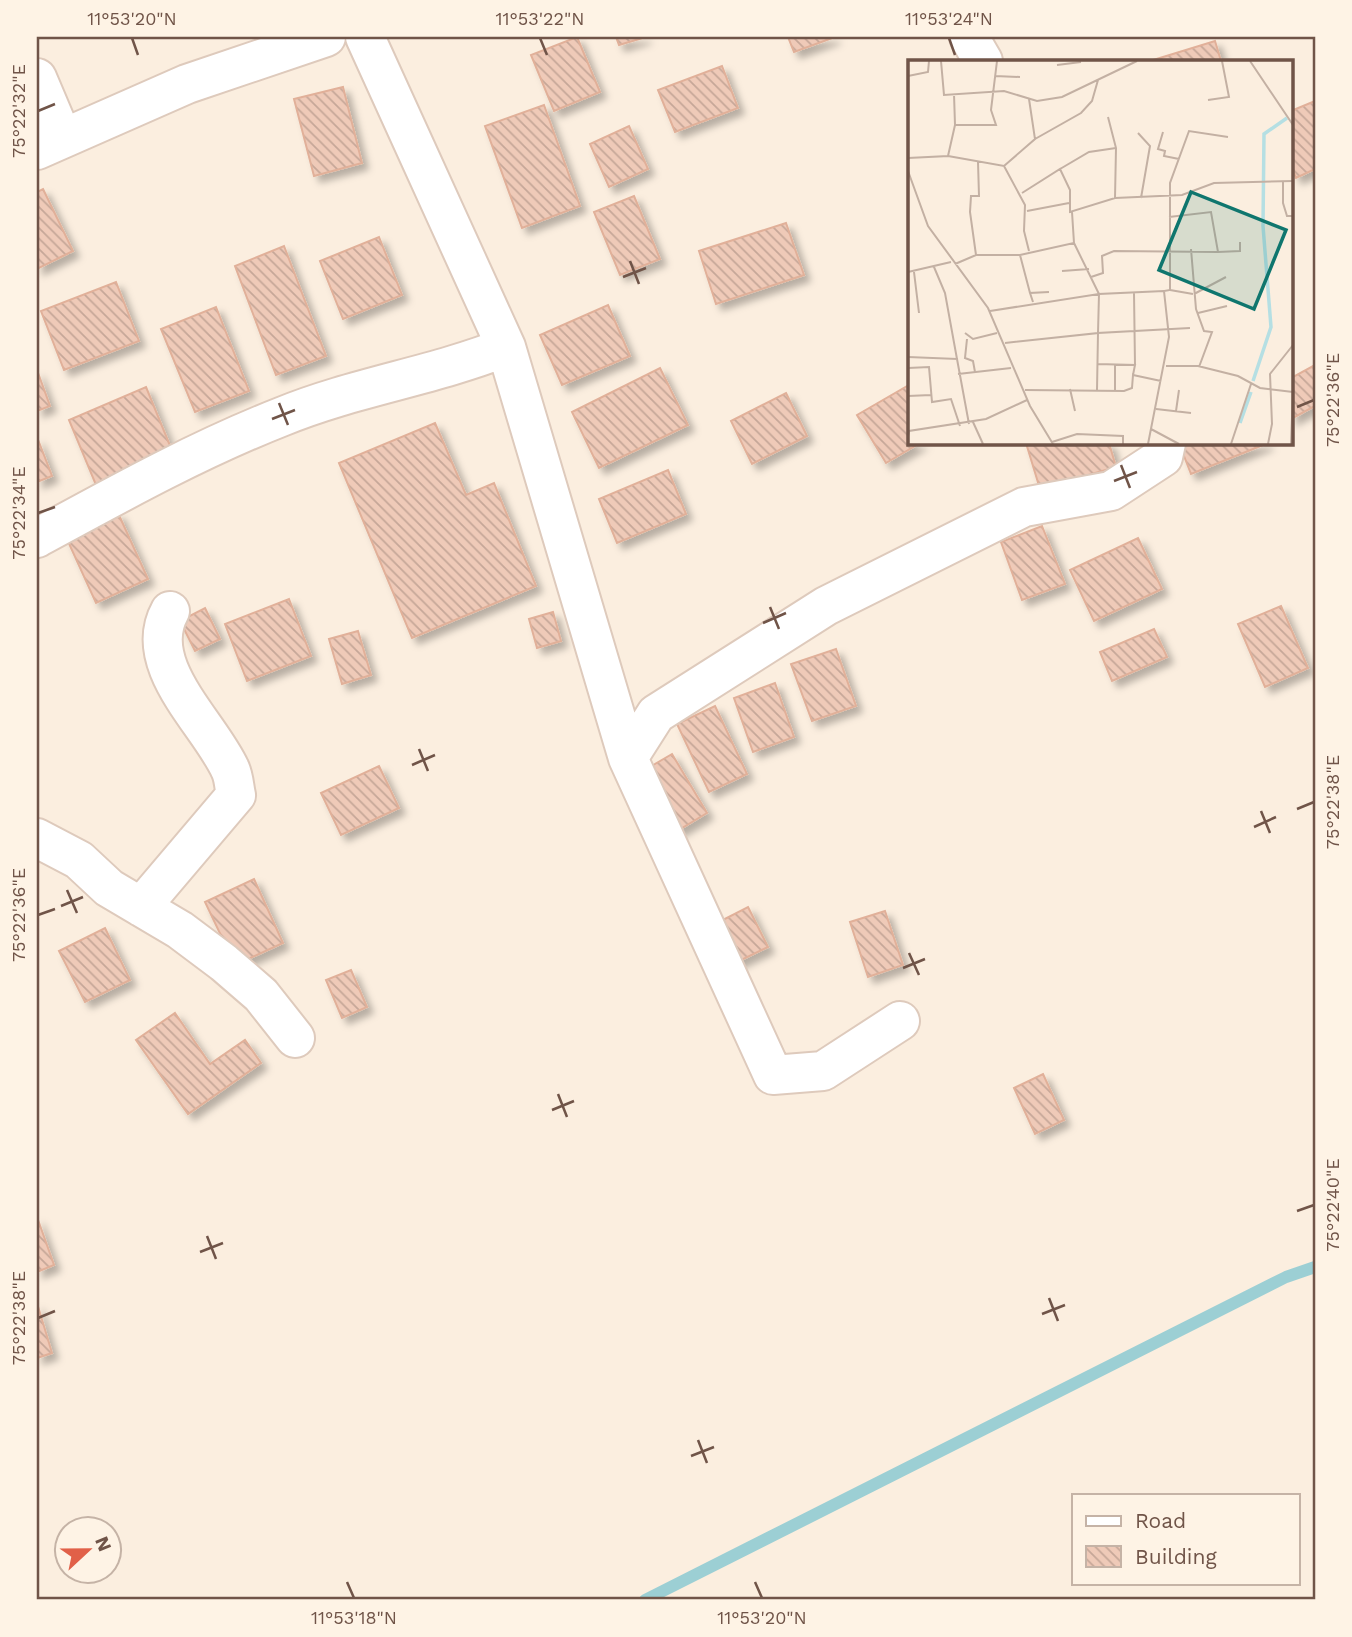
<svg xmlns="http://www.w3.org/2000/svg" width="1352" height="1637" viewBox="0 0 1352 1637" font-family="'Work Sans',sans-serif">
<defs>
<pattern id="building-back-hatch" width="6" height="6" patternUnits="userSpaceOnUse" patternTransform="scale(1.75)"><rect width="6" height="6" fill="#efcab8"/><path d="M-1 5l2 2M0 0l6 6M5-1l2 2" fill="none" stroke="#c6a798"/></pattern>
<filter id="shadow"><feDropShadow dx="6" dy="6" stdDeviation="3.5" flood-color="#0004"/></filter>
</defs>
<rect width="100%" height="100%" fill="#fbeedf"/>
<g fill="none" stroke-linecap="round" stroke-linejoin="round">
<!-- stream -->
<path stroke="#9ccfd4" stroke-width="12" d="M645 1600 1286 1277 1315 1267"/>
</g>
<!-- building -->
<path fill="url(#building-back-hatch)" stroke="#e1b099" stroke-width="2" filter="url(#shadow)" d="M577 37 600 92 554 111 531 55Z
M616 37H646L619 45Z
M788 37H835L794 52Z
M1215 41 1221 61H1150Z
M722 66 738 108 675 132 658 90Z
M343 87 362 163 314 176 294 99Z
M1315 101V169L1296 178 1291 166V111Z
M544 105 580 206 522 228 485 126Z
M629 126 648 169 609 187 590 144Z
M43 189 73 251 37 269V192Z
M634 196 660 259 620 275 594 212Z
M786 223 804 275 716 304 699 251Z
M379 237 402 295 343 319 320 261Z
M284 246 326 356 276 375 235 266Z
M116 282 139 341 64 370 41 311Z
M608 305 630 356 562 385 540 335Z
M216 307 249 391 195 412 161 329Z
M1315 365V406L1291 419V378Z
M660 368 688 425 599 468 572 412Z
M37 370 50 406 37 411Z
M909 385V443H920L886 463 857 415Z
M146 387 173 453 96 485 69 420Z
M786 393 807 436 752 464 731 421Z
M435 423 466 495 494 483 536 586 412 638 339 463Z
M37 437 52 476 37 482Z
M1026 443H1109L1116 467 1040 489Z
M1179 443H1268L1191 474Z
M668 470 686 514 617 543 599 499Z
M118 513 148 579 96 603 66 537Z
M1042 526 1065 584 1022 600 1001 542Z
M1138 538 1162 589 1094 621 1070 570Z
M289 599 311 656 247 681 225 624Z
M1281 606 1308 668 1265 687 1238 624Z
M205 608 220 639 195 651 180 621Z
M553 612 561 641 537 648 529 619Z
M1154 629 1167 657 1112 681 1100 652Z
M358 631 371 675 342 684 329 639Z
M836 649 856 706 812 721 791 664Z
M775 683 794 737 753 752 734 698Z
M715 706 747 774 709 792 677 724Z
M672 754 707 813 677 831 643 771Z
M379 766 399 808 341 835 321 793Z
M254 879 283 943 235 965 205 902Z
M748 907 768 947 731 965 711 926Z
M885 911 903 965 868 977 850 922Z
M105 928 130 980 85 1002 59 951Z
M351 970 367 1007 342 1018 326 980Z
M175 1013 210 1064 245 1040 261 1063 188 1114 136 1040Z
M1043 1074 1064 1120 1035 1134 1014 1088Z
M37 1217 54 1265 37 1272Z
M37 1303 52 1353 37 1358Z"/>
<g fill="none" stroke-linecap="round" stroke-linejoin="round">
<!-- street casing -->
<g stroke="#decabc" stroke-width="42">
<path id="street" d="M365 37 506 347 628 758
M969 37 983 61
M37 78 62 137
M37 150 187 84 326 37
M37 538C116 495 197 450 281 417 354 387 433 376 506 347
M37 838 79 860 109 888 180 930 224 963 261 995 295 1038
M141 907 236 795C234 787 234 777 230 769 209 723 140 665 170 611
M900 1021 823 1071 773 1075 628 758 656 714 826 606 1024 507 1111 491 1163 457 1166 443"/>
</g>
<!-- street -->
<use href="#street" stroke="#fff" stroke-width="38"/>
</g>
<!-- ticks -->
<path fill="none" stroke="#705448" stroke-width="2.5" d="M132 38 138 55M540 38 547 55M949 38 955 55M38 111 55 104M630 261 639 284M623 277 646 268M279 403 288 425M1297 407 1314 400M272 419 295 410M1121 465 1130 488M1114 481 1137 472M38 513 55 507M770 607 779 629M763 623 786 613M419 749 428 771M412 765 435 755M1297 809 1314 802M1261 811 1270 833M1254 827 1276 817M67 890 77 913M61 906 83 897M38 915 55 909M909 953 919 975M903 968 925 959M558 1094 567 1117M552 1110 574 1101M1297 1211 1314 1205M207 1236 216 1259M200 1252 223 1243M1049 1298 1058 1321M1042 1314 1065 1305M38 1318 55 1311M698 1440 707 1463M691 1456 714 1447M347 1582 354 1598M755 1582 762 1598"/>
<!-- overview -->
<g transform="translate(908 60)">
<rect width="385" height="385" fill="#fbeedf"/>
<path fill="none" stroke="#b5dfe3" stroke-width="3.5" d="M345 321 363 267 355 166 356 74 379 58M332 363 343 332"/>
<path fill="none" stroke="#c3b0a3" stroke-width="2" d="M33 1 36 35 96 31 129 41 154 37 229 1M342 1 385 65M149 5 173 2M0 16 20 12 21 1M87 16 112 17M46 34 47 65M300 40 321 37 314 1M200 57 208 88 207 138M255 72 250 89 257 91 256 96 271 99M230 73 242 86 233 138M127 79 173 53 184 41 190 20M40 96 96 106 127 79 121 39M0 98 40 96 47 65H88L83 50 89 1M96 106 117 145 116 171 121 191M152 109 181 92 208 88M0 111 20 166 80 248 122 346 145 384M375 121V143L379 156H385M114 133 152 109 162 130V152L207 138 274 135 306 123 385 121M119 151 161 143M261 157 303 152 310 192 332 191V182M283 189 288 249 296 271 304 272 291 307M68 195 62 152 63 136H71L70 102M112 195 122 233M47 204 68 195H112L166 183 164 152M154 211 181 209M0 212 43 202M6 212 11 253M183 217 195 213 194 196 206 191 310 192M262 230 285 234M226 233 227 305M286 234 318 217M125 242 122 233 141 232M82 251 191 234 166 183M290 253 319 246M57 273 65 279 89 273M59 279 57 298 65 301 67 312M97 283 190 273 191 234 256 231M0 297 49 299 37 233 26 207M49 299 61 364M189 304 227 305 225 315M258 306H290L330 316 352 328 385 332M0 308 21 307 24 342 43 339 52 366M50 314 103 308M162 329 167 351M117 330 216 331 224 328 225 315 253 321M189 330 190 273 282 268M207 331V305M0 336 23 335M248 349 283 353M268 351 271 330M65 362 75 384M243 369 271 384M0 376 1 371 78 359 119 340M144 382 169 374 215 376V384M240 384 261 277 256 231 262 230V123L281 71 320 77M323 384 343 324M360 384 364 364 362 314 385 285M383 384 385 331"/>
<path fill="#0f766e" fill-opacity="0.15" stroke="#0f766e" stroke-width="3.5" d="M283 132 378 170 346 249 251 210Z"/>
<rect width="385" height="385" fill="none" stroke="#705448" stroke-width="3.5"/>
</g>
<!-- border -->
<rect width="1352" height="1637" fill="none" stroke="#fef3e5" stroke-width="77"/>
<!-- legend -->
<rect x="1072" y="1494" width="228" height="91" fill="#fef3e5" stroke="#c5b3a6" stroke-width="2"/>
<rect x="1086" y="1516" width="35" height="10" fill="#ffffff" stroke="#c5b3a6" stroke-width="2"/>
<text x="1135" y="1528" font-size="21" fill="#705448">Road</text>
<rect x="1086" y="1546" width="35" height="21" fill="url(#building-back-hatch)" stroke="#c5b3a6" stroke-width="2"/>
<text x="1135" y="1564" font-size="21" fill="#705448">Building</text>
<!-- north arrow -->
<g transform="translate(88 1550) rotate(68)"><circle r="33" fill="#fef3e5" stroke="#c5b3a6" stroke-width="2"/>
<path d="M0-5L12 26L0 18L-12 26Z" fill="#e16048"/>
<text y="-10" font-size="19" font-weight="bold" text-anchor="middle" fill="#705448">N</text>
</g>
<rect x="38" y="38" width="1276" height="1560" fill="none" stroke="#705448" stroke-width="2.5"/>
<g font-size="18" text-anchor="middle" fill="#705448">
<text x="132" y="25">11°53'20"N</text>
<text x="540" y="25">11°53'22"N</text>
<text x="949" y="25">11°53'24"N</text>
<text transform="translate(19 111) rotate(-90)" y="6">75°22'32"E</text>
<text transform="translate(1333 400) rotate(-90)" y="6">75°22'36"E</text>
<text transform="translate(19 513) rotate(-90)" y="6">75°22'34"E</text>
<text transform="translate(1333 802) rotate(-90)" y="6">75°22'38"E</text>
<text transform="translate(19 915) rotate(-90)" y="6">75°22'36"E</text>
<text transform="translate(1333 1205) rotate(-90)" y="6">75°22'40"E</text>
<text transform="translate(19 1318) rotate(-90)" y="6">75°22'38"E</text>
<text x="354" y="1624">11°53'18"N</text>
<text x="762" y="1624">11°53'20"N</text>
</g>
</svg>
